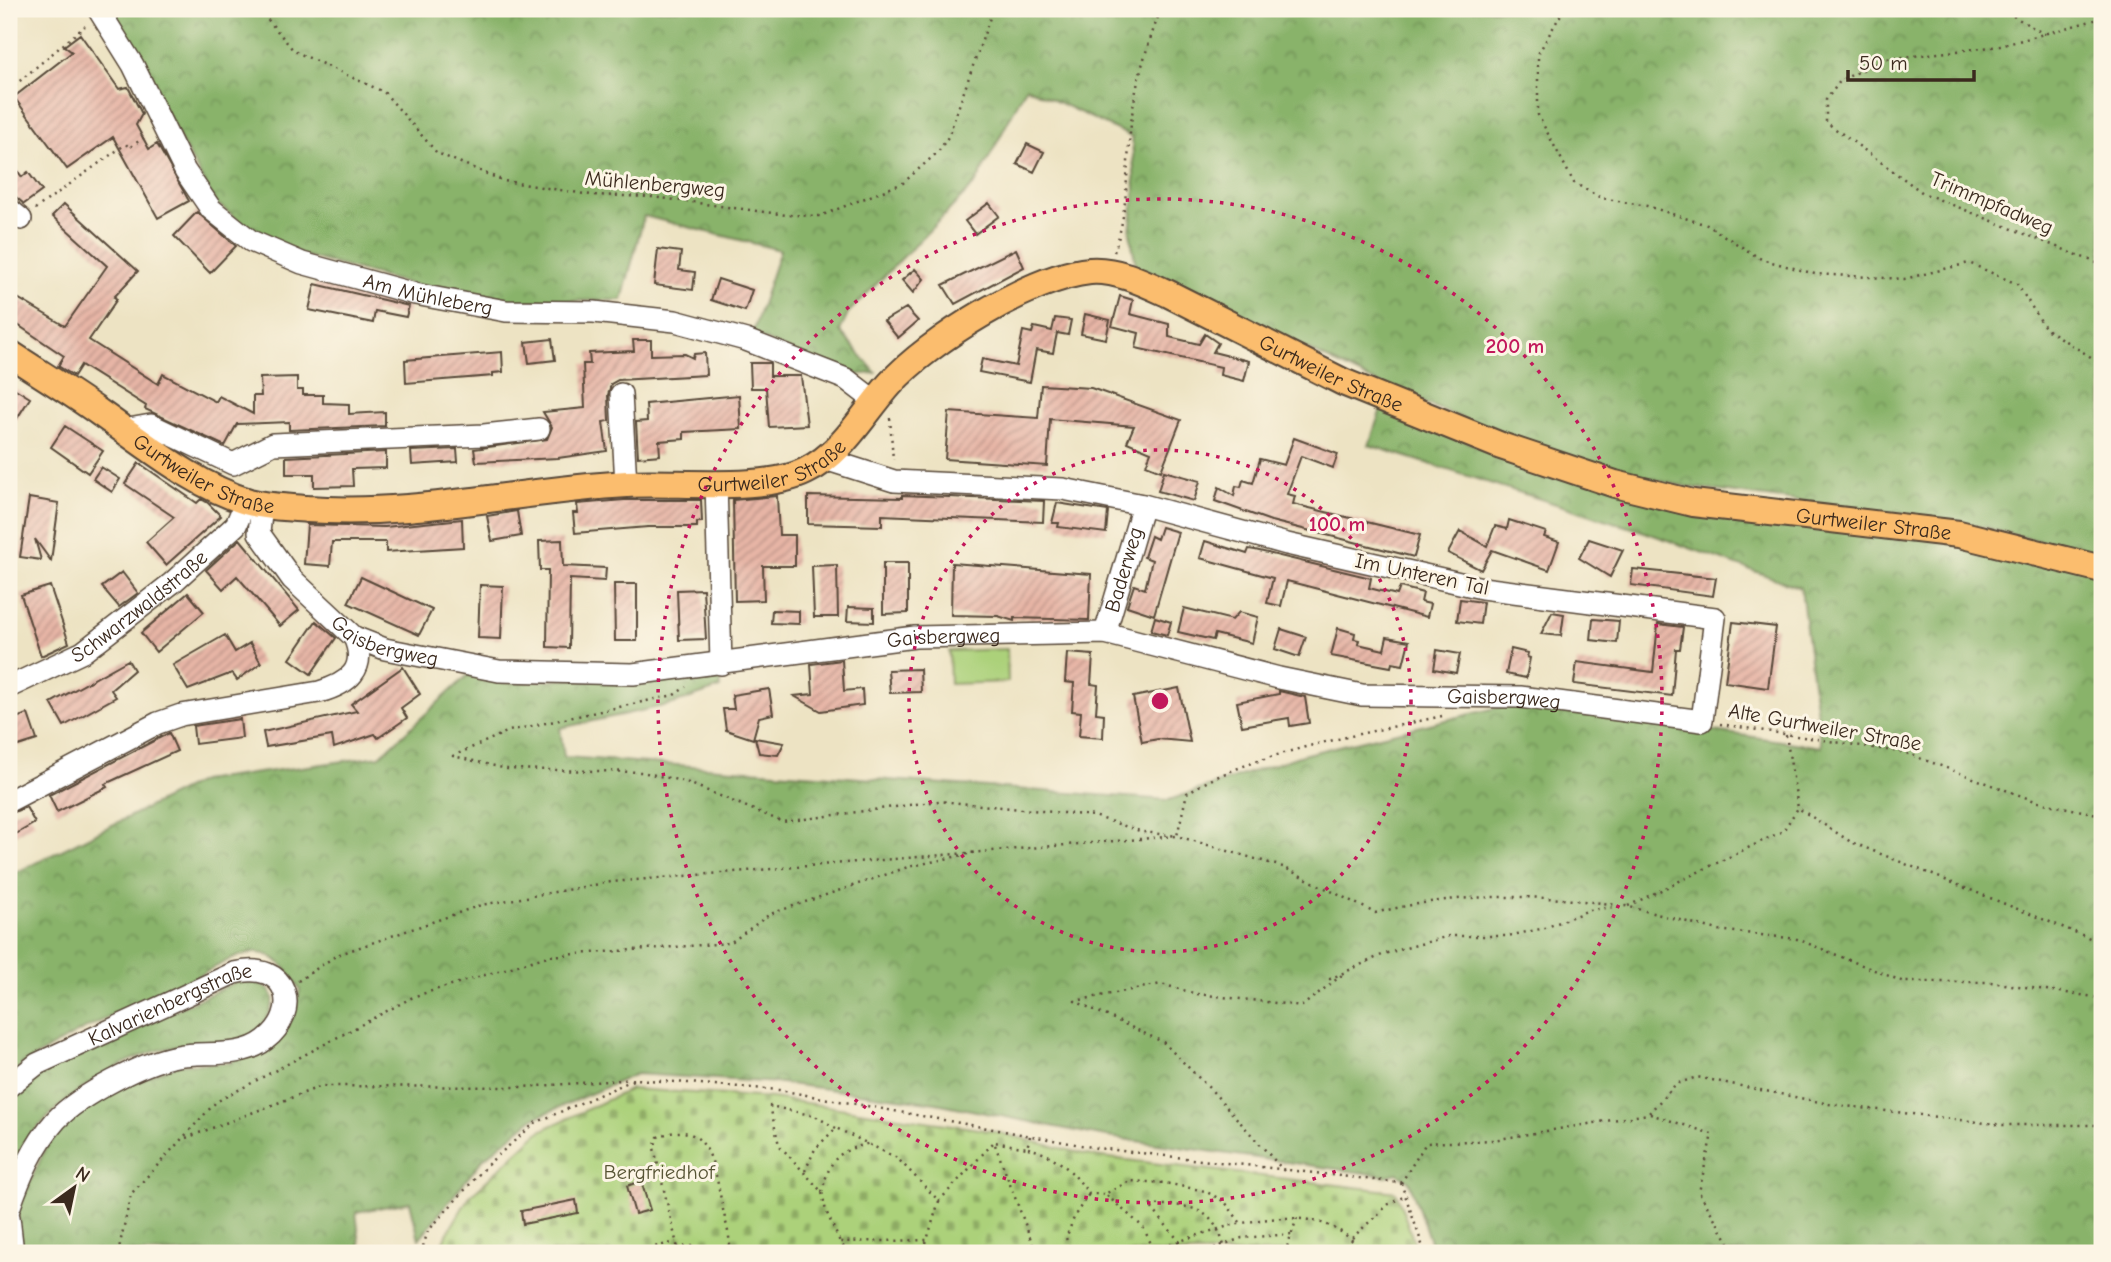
<svg xmlns="http://www.w3.org/2000/svg" width="2111" height="1262" viewBox="0 0 2111 1262" font-family="'Comic Neue',sans-serif">
<defs>
<pattern id="forest-crowns" width="20" height="18" patternUnits="userSpaceOnUse" patternTransform="scale(1.75)"><rect width="20" height="18" fill="#89b36a"/><path d="M2 6a3 3 0 1 1 6 0M12 15a3 3 0 1 1 6 0" fill="none" stroke="#719257"/></pattern>
<pattern id="cemetery-stones" width="16" height="16" patternUnits="userSpaceOnUse" patternTransform="scale(1.75)"><rect width="16" height="16" fill="#acd17a"/><path d="M2 7V4a2 2 0 0 1 4 0v3zM10 15v-3a2 2 0 0 1 4 0v3z" fill="#8daa63"/></pattern>
<pattern id="building-hatch" width="6" height="6" patternUnits="userSpaceOnUse" patternTransform="scale(1.75)"><rect width="6" height="6" fill="#e7b5a6"/><path d="M-1 1l2-2M0 6l6-6M5 7l2-2" fill="none" stroke="#bc9387"/></pattern>
</defs>
<rect width="100%" height="100%" fill="#fcf5e5"/>
<filter id="ink" filterUnits="userSpaceOnUse"><feTurbulence type="fractalNoise" baseFrequency=".0143" numOctaves="2"/><feDisplacementMap in="SourceGraphic" scale="14" xChannelSelector="R" yChannelSelector="G"/><feConvolveMatrix kernelMatrix="1 2 1 2 8 2 1 2 1" color-interpolation-filters="sRGB"/></filter>
<filter id="wash" filterUnits="userSpaceOnUse"><feTurbulence type="fractalNoise" baseFrequency=".00686" numOctaves="4" result="noise"/><feDisplacementMap in="SourceGraphic" scale="28" xChannelSelector="R" yChannelSelector="G"/><feGaussianBlur stdDeviation="1.57" result="paint"/><feColorMatrix in="noise" values="0 0 0 0 0 0 0 0 0 0 0 0 0 0 0 0 0 1.4 0 .05"/><feComposite in="paint" operator="in"/></filter>
<g filter="url(#wash)">
<rect width="100%" height="100%" fill="#ede3c3"/>
<!-- forest -->
<path fill="url(#forest-crowns)" stroke="#626e44" stroke-width="2" d="M107 9H2102V556L1961 522 1689 487 1612 471 1532 446 1389 389 1136 266 1130 232 1135 189 1132 137 1026 87 976 183 848 313 840 331 876 373 851 375 752 335 780 250 644 216 622 300 509 302 417 286 302 255 253 231 215 202Z
M1381 409 1544 471 1959 541 2102 574V1253H1434L1409 1181 1397 1173 1386 1176 1101 1136 936 1103 781 1083 636 1074 532 1119 483 1159 419 1239 410 1202 356 1212 361 1253H23L17 1212 45 1149 65 1124 116 1090 149 1076 180 1064 230 1063 292 1019 300 990C290 974 278 953 257 953 237 952 211 970 193 979 131 1008 63 1034 9 1075V876L201 781 380 756 468 675 505 683 723 671 720 688 673 704 560 728 564 757 1169 800 1302 755 1520 702 1821 747 1801 588 1645 532 1369 445Z
M254 980 269 990 274 998C271 1011 266 1026 253 1033 232 1046 202 1042 179 1046 123 1054 63 1096 27 1140 19 1150 14 1166 9 1178V1098L42 1072 236 982Z"/>
<!-- cemetery -->
<path fill="url(#cemetery-stones)" stroke="#747e4c" stroke-width="2" d="M631 1089 772 1098 992 1131 1092 1156 1396 1192 1418 1253H436L469 1197 540 1131Z"/>
<!-- green -->
<path fill="#acd17a" stroke="#747e4c" stroke-width="2" d="M1007 649 1008 682 950 684 949 651Z"/>
<g id="blocks">
<!-- building -->
<path fill="url(#building-hatch)" d="M80 34 119 89 128 87 142 114 136 125 149 149 157 144 189 201 158 218 113 137 67 169 14 97 72 52 64 46Z
M1027 144 1044 152 1034 172 1017 164Z
M9 159 22 177 28 172 42 191 24 204 9 191Z
M989 203 999 216 975 234 965 221Z
M64 204 138 271 114 297 117 299 89 340 158 384 163 374 216 402 219 396 253 414V396H261L260 378 297 377V390H303V395H323V403L349 404V414L385 412V426L289 430V422L237 424 225 446 145 409 146 406 81 365 74 376 58 366 64 356 9 319V293L65 326 107 266 52 216Z
M197 212 236 246 210 273 174 236Z
M658 249 681 252 679 270 695 272 693 290 654 285Z
M1016 249 1024 267 955 304 943 285Z
M915 269 924 279 913 293 902 280Z
M718 279 752 290 745 311 711 300Z
M315 284 409 306 406 317 375 311 373 323 309 310Z
M1120 296 1133 300 1130 314 1169 324V337L1199 344 1205 334 1218 343 1213 352 1249 361 1244 381 1220 375 1221 367 1136 348 1139 333 1112 326Z
M906 308 918 321 898 338 884 321Z
M1085 314 1110 320 1106 339 1081 334Z
M1055 318 1071 320 1068 335 1057 333 1053 353 1036 350 1030 382 979 372 982 359 1016 366 1023 331 1032 333 1034 327 1052 331Z
M552 339 555 360 529 363 526 342Z
M633 340H651V355L685 354 693 358 694 354 705 353 706 375 618 380 611 384 608 395 609 421 603 422 607 451 558 458 476 462 474 449 547 439 552 427 543 412 585 408 583 364H590L589 353 634 351Z
M502 352 503 372 493 373V376L406 383 405 360Z
M750 363H770V376H801L807 425 769 427 766 388H751Z
M9 385 30 398 9 431Z
M1041 385 1091 388 1181 420 1161 471 1146 465 1151 452 1127 442 1134 426 1050 419 1047 466 945 459 949 412 1038 418Z
M739 395 741 429 684 432V439L659 441 660 455 638 457 636 422 647 421 646 404Z
M65 426 103 451 88 473 51 447Z
M1294 438 1338 454 1333 468 1301 456 1287 494 1295 496 1293 504 1420 535 1414 557 1271 521 1215 501 1219 487 1234 496 1236 486 1241 487 1243 480 1253 483 1260 459 1284 465Z
M457 449 458 462 412 465 411 451Z
M386 452V468L352 469 353 486 314 487V474H286V457Z
M139 463 197 503 201 499 208 503 221 516 166 565 146 542 174 517 125 484Z
M101 467 120 479 112 492 93 479Z
M1164 471 1200 481 1194 501 1158 491Z
M902 495 1044 501 1043 522 882 515V526L808 524V496L902 498Z
M777 496 779 535H795V566H763L764 600 735 601 733 500Z
M29 498 59 503 51 561 35 539 41 560 20 557Z
M624 500H701L702 522H697V527H648L575 533 573 513H578L577 504Z
M1057 503 1108 511 1106 533 1058 527 1059 523H1052Z
M517 511 521 536 492 541 487 516Z
M462 519 463 547 386 552V542H332L330 566 304 564 307 525 385 527Z
M1509 520 1546 532 1544 537 1559 542 1549 570 1492 550 1481 570 1448 553 1460 531 1487 546 1495 526 1507 529Z
M1161 527 1178 532 1154 615 1127 606 1134 585 1145 589 1152 560 1144 557 1151 536 1157 539Z
M240 539 299 610 280 626 237 576 223 589 206 570Z
M1589 539 1623 550 1610 577 1579 558Z
M562 540 563 566 606 568 605 581 570 579 569 648 547 647 548 570H540L539 541Z
M1205 541 1247 554 1249 549 1255 550 1371 578 1369 588 1397 595 1400 587 1423 593 1421 602 1430 604 1427 617 1287 581 1281 606 1267 603 1273 578 1200 558Z
M883 563H908V613L883 614Z
M952 563 1091 574 1089 620 1014 618V621L998 616 951 615Z
M837 565 838 617H814L812 566Z
M1633 569 1716 578 1713 596 1631 585Z
M122 572 138 593 119 607 102 587Z
M361 577 432 610 419 635 348 603Z
M614 584H637V641H615Z
M480 585 503 586 501 639 478 638Z
M50 586 69 643 41 656 21 595Z
M703 589 706 639 679 640 677 590Z
M188 593 204 612 156 652 141 633Z
M1460 599 1483 602 1480 624 1457 621Z
M848 607 874 608V622L847 621Z
M1184 608 1232 620 1239 612 1258 617 1252 643 1215 634 1213 640 1178 632Z
M772 610 799 611V624L771 623Z
M1552 612 1564 614 1561 636 1541 634Z
M1155 617 1171 622 1167 635 1151 631Z
M1593 619 1619 621 1617 643 1591 640Z
M316 621 336 638 311 674 290 659Z
M1733 622 1776 627 1768 688 1725 682Z
M1658 624 1683 627 1680 649H1676L1672 696 1574 684 1577 662 1653 672Z
M1338 628 1355 633 1354 639 1359 640 1358 644 1384 650 1387 637 1409 641 1403 665 1392 663 1391 667 1331 656Z
M1281 629 1306 637 1299 657 1275 649Z
M225 635 235 652 250 643 261 663 237 680 232 673 188 690 173 665Z
M1511 649 1528 653 1527 657 1530 658 1526 678 1506 674Z
M1437 650 1460 654 1456 673 1434 669Z
M1067 653 1093 655 1091 684 1098 685 1096 713 1104 714 1103 738 1079 736 1081 712 1072 711 1074 683 1065 682Z
M128 660 134 670 111 690 116 697 64 726 51 703Z
M842 660 844 691 862 689 863 705 821 711 794 696 813 694 811 664Z
M403 667 420 694 401 708 407 718 378 738 375 734 334 748 332 736 266 747 263 732 357 711 351 704Z
M920 669 921 692 890 693 888 670Z
M1179 688 1190 742 1158 739 1142 742 1133 697Z
M769 689 773 714 759 717 753 739 726 730 723 709H734L732 695Z
M1279 691 1305 697 1309 723 1290 726 1289 718 1242 726 1237 702 1279 694Z
M28 714 37 740 9 749V720Z
M240 719 242 738 195 744 193 726Z
M169 733 177 751 105 784 107 787 57 812 49 795Z
M755 738 784 743 778 755 759 753Z
M26 807 35 823 9 838V814Z
M641 1181 650 1210 635 1214 627 1186Z
M576 1200 578 1213 523 1224 521 1211Z"/>
</g>
</g>
<g filter="url(#ink)">
<use href="#blocks" fill-opacity="0" stroke="#564637" stroke-width="2"/>
<g fill="none" stroke-linecap="round" stroke-linejoin="round">
<!-- minor casing -->
<g stroke="#564637" stroke-width="24">
<g id="minor">
<path id="s1" d="M98 9 133 65 185 171 211 209 251 241 302 263 415 294 506 311 594 312 675 321 746 340 846 379 876 402"/>
<path d="M9 209 21 219"/>
<path d="M621 394 626 484"/>
<path d="M123 430 151 425 233 464 273 444 484 435 539 429"/>
<path d="M716 482 721 664"/>
<path id="s2" d="M262 505 259 533 292 579 354 637 385 649 499 671 633 674 915 637 1105 633 1279 678 1362 695 1520 697 1702 721 1715 618 1482 588 1287 544 1143 505 1063 489 894 481 825 459"/>
<path id="s3" d="M1105 633 1143 505"/>
<path id="s4" d="M9 687 83 652 172 583 236 525 246 501"/>
<path d="M9 801 158 723 181 715 319 692C348 684 368 669 354 637"/>
<path id="s5" d="M9 1086 37 1064 234 973C289 959 302 1012 265 1040 241 1059 205 1051 177 1056 143 1062 80 1095 56 1120 33 1146 20 1177 9 1209"/>
<path d="M9 1217 13 1253"/>
</g>
</g>
<!-- major casing -->
<g stroke="#564637" stroke-width="30">
<g id="major">
<path id="s6" d="M9 353C39 373 71 392 100 413 146 445 195 486 249 502 268 507 288 507 307 509 415 517 520 490 627 484 676 481 765 492 806 471 843 453 864 413 890 384 928 341 1033 276 1090 271 1117 269 1145 283 1169 294L1343 382 1501 446 1615 484 1693 503 1959 534 2102 569"/>
</g>
</g>
<!-- path -->
<path stroke="#564637" stroke-width="2.5" stroke-dasharray="2 5" stroke-linecap="butt" d="M259 9 294 51 384 92 437 153 504 181 591 195 653 197 787 215 820 216 903 183 938 152 948 137 993 9
M1564 9 1538 54V115L1574 183 1601 198 1647 206 1707 225 1761 259 1815 274 1904 279 1969 263 2017 284 2046 329 2102 364
M2001 9 2046 35
M2102 18 2000 46 1886 59 1841 80 1826 100V122L1923 193 2102 265
M2102 53 2098 66 2102 76
M9 90 85 26
M35 209 126 144 129 148 146 136
M1114 252C1129 210 1126 167 1131 124 1135 83 1147 46 1161 9
M890 418 893 460
M1442 716C1368 733 1249 753 1187 793L1177 836 1283 867 1375 913C1456 892 1535 894 1618 905
M1720 724 1906 753 2038 802 2102 815
M1786 735 1798 808 1851 842 2102 943
M1628 906 1783 831 1798 808
M298 981 337 955 481 905 611 882 1177 836 1143 832 1094 816 939 801 783 822 686 782 642 772 507 769 453 756 509 731 674 695 686 687
M1650 1114 1712 1134 1699 1192 1735 1253
M836 1128 815 1116 770 1106 779 1145 822 1192 826 1211 840 1242
M1030 1136 1027 1148 994 1142 1036 1253
M186 1138 322 1086 523 1087 636 1079 779 1090 1097 1148 1401 1183
M1028 1148C1056 1155 1073 1171 1089 1194H1105
M805 1171 815 1149 836 1128 897 1158 939 1201 923 1253
M1284 1171 1214 1093 1163 1042 1075 1001 1161 984 1197 994 1302 1006 1342 975 1330 979 1384 954 1449 936H1508L1545 928 1589 910 1626 906 1718 930 1797 939 1904 982H1990L2102 998
M1401 1183 1426 1143 1493 1140 1648 1114 1676 1084 1697 1077 1829 1104 2003 1125H2102
M1401 1183 1425 1253
M822 1192C830 1158 837 1151 871 1143
M939 1201 994 1142
M1240 1222 1225 1202 1205 1191 1165 1183 1130 1181 1105 1194 1143 1227 1154 1250C1213 1230 1317 1188 1363 1253
M1352 1238 1389 1204 1407 1195
M1180 1242 1149 1205C1193 1204 1215 1207 1226 1253
M677 1247 695 1246 705 1253
M118 1253 131 1194 216 1102 415 996 548 956 730 943 770 914 908 867 977 852
M421 1253 428 1231 489 1163 535 1123 633 1080
M628 1253 676 1242
M679 1253 654 1148 658 1137C709 1115 715 1169 722 1205 725 1220 731 1238 730 1253
M848 1253 840 1242 927 1240
M1072 1253 1066 1238 1075 1215 1089 1194
M1201 1253 1242 1238 1292 1234
M1285 1253 1297 1218"/>
<!-- minor -->
<use href="#minor" stroke="#fff" stroke-width="21"/>
<!-- major -->
<use href="#major" stroke="#fbbd6e" stroke-width="26"/>
</g>
</g>
<!-- distance rings -->
<g fill="none" stroke="#c2185b" stroke-width="3.5" stroke-dasharray="3.5 7">
<circle cx="1160" cy="701" r="251"/>
<circle cx="1160" cy="701" r="502"/>
</g>
<g text-anchor="middle" dominant-baseline="central" stroke-width="6" stroke-linejoin="round" paint-order="stroke">
<!-- street labels -->
<g font-size="21" fill="#3b2a1e" stroke="#fcf5e5">
<text transform="translate(655 184) rotate(5)">Mühlenbergweg</text>
<text transform="translate(1992 203) rotate(23)">Trimmpfadweg</text>
<text stroke="none"><textPath href="#s1" startOffset="467">Am Mühleberg</textPath></text>
<text stroke="none"><textPath href="#s6" startOffset="1463">Gurtweiler Straße</textPath></text>
<text stroke="none"><textPath href="#s6" startOffset="812">Gurtweiler Straße</textPath></text>
<text stroke="none"><textPath href="#s6" startOffset="231">Gurtweiler Straße</textPath></text>
<text stroke="none"><textPath href="#s6" startOffset="2030">Gurtweiler Straße</textPath></text>
<text stroke="none"><textPath href="#s3" startOffset="66">Baderweg</textPath></text>
<text transform="translate(1422 574) rotate(12)">Im Unteren Tal</text>
<text stroke="none"><textPath href="#s4" startOffset="154">Schwarzwaldstraße</textPath></text>
<text stroke="none"><textPath href="#s2" startOffset="200">Gaisbergweg</textPath></text>
<text stroke="none"><textPath href="#s2" startOffset="766">Gaisbergweg</textPath></text>
<text stroke="none"><textPath href="#s2" startOffset="1334">Gaisbergweg</textPath></text>
<text transform="translate(1825 727) rotate(10)">Alte Gurtweiler Straße</text>
<text stroke="none"><textPath href="#s5" startOffset="182">Kalvarienbergstraße</textPath></text>
</g>
<!-- park labels -->
<g font-size="21" fill="#575435" stroke="#fcf5e5">
<text x="659" y="1172">Bergfriedhof</text>
</g>
</g>
<circle cx="1160" cy="701" r="10" fill="#c2185b" stroke="#fcf5e5" stroke-width="3.5"/>
<g font-size="21" text-anchor="middle" font-weight="bold" fill="#c2185b" stroke="#fcf5e5" stroke-width="6" stroke-linejoin="round" paint-order="stroke">
<text x="1515" y="353">200 m</text>
<text x="1337" y="531">100 m</text>
</g>
<!-- margin -->
<rect width="2111" height="1262" fill="none" stroke="#fcf5e5" stroke-width="35"/>
<!-- north arrow -->
<g transform="translate(74 1188) rotate(33)" stroke="#fcf5e5" stroke-width="5" paint-order="stroke">
<path d="M0-5L12 26L0 18L-12 26Z" fill="#3b2a1e"/>
<text y="-10" font-size="19" font-weight="bold" text-anchor="middle" fill="#3b2a1e">N</text>
</g>
<!-- scale -->
<path d="M1848 70v10h126v-10" fill="none" stroke="#3b2a1e" stroke-width="3.5"/>
<text x="1859" y="70" font-size="21" fill="#3b2a1e" stroke="#fcf5e5" stroke-width="5" paint-order="stroke">50 m</text>
</svg>
